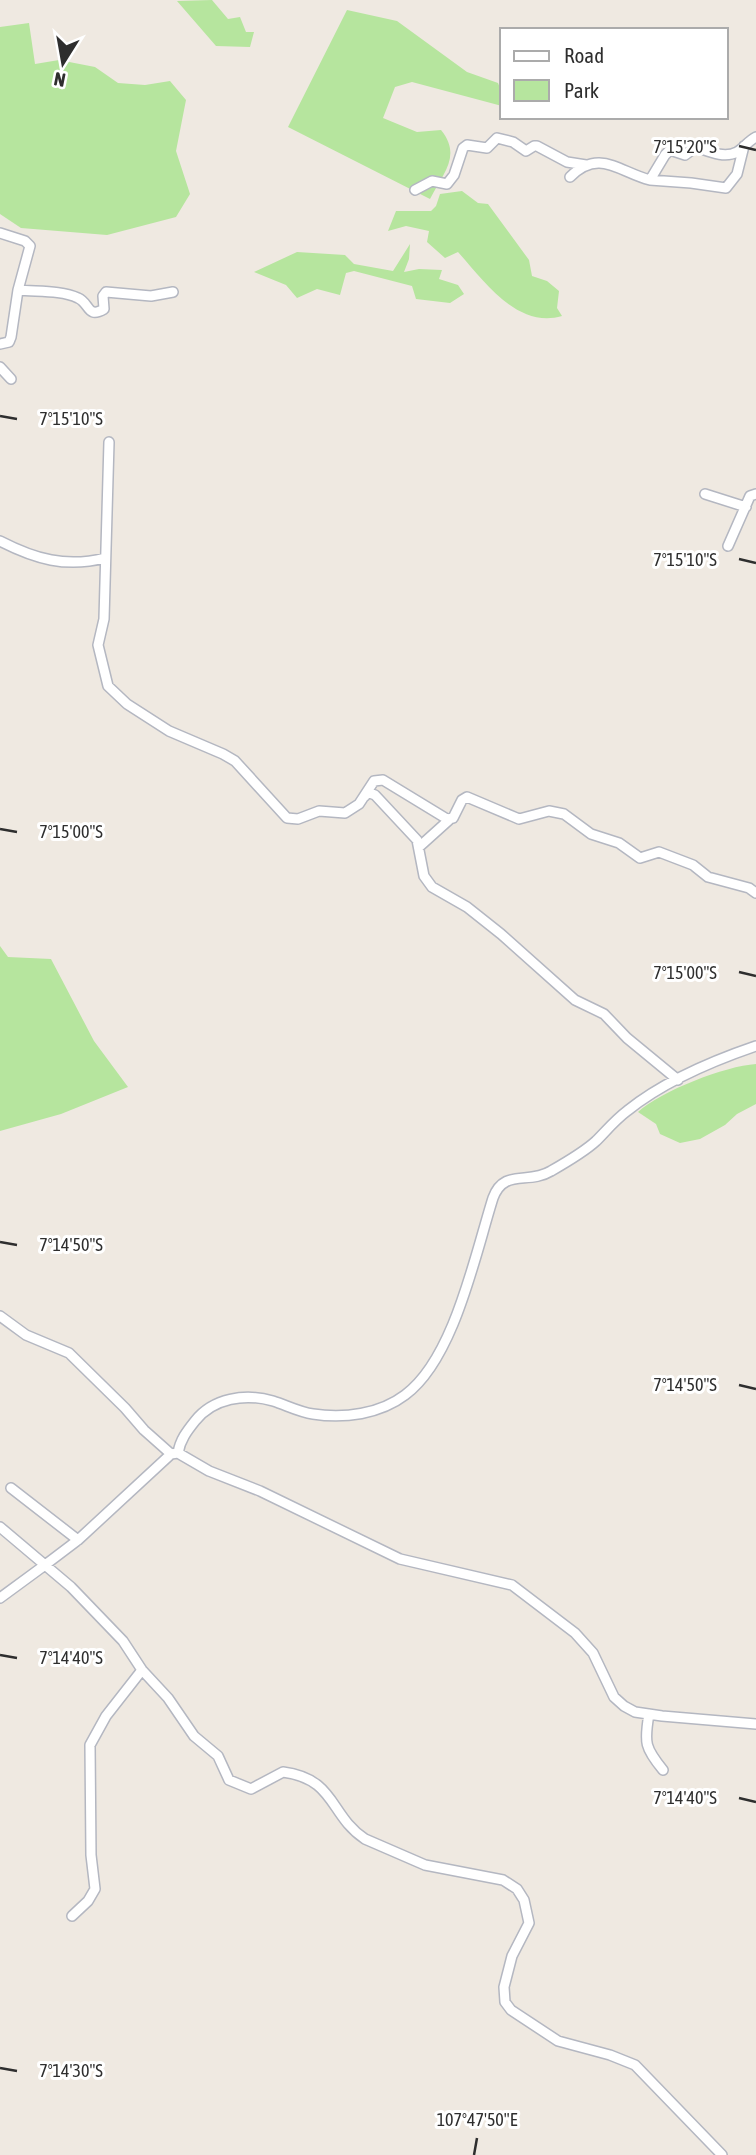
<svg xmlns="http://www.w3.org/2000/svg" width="756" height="2155" viewBox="0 0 756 2155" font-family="'Asap Condensed',sans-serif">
<rect width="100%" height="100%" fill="#efe9e1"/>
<!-- green -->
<path fill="#b6e59e" d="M212 0 228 19 240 17 246 32H254L250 47 216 46 177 1Z
M347 10 397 21 467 72 498 83 502 93V106L412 82 395 87 383 118 417 132 441 130C462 156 443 173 430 199L288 127Z
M29 23 35 64 59 60 95 67 118 83 145 85 170 81 186 100 176 151 190 194 176 217 107 235 21 228 0 214V27Z
M462 191 478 203 488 204 529 260 532 276 547 281 559 291 557 308 562 316C517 329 484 281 458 252L445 258 427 242 429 231 406 226 388 231 396 211H431L436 206 440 194Z
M410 244 409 259 404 272 419 269 442 270 439 279 458 285 464 294 450 303 416 299 412 286 354 271 346 273 340 295 317 289 297 298 286 285 254 272 297 252 345 255 354 264 393 271Z
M0 946 8 957 51 959 94 1041 128 1087 61 1114 0 1131Z
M756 1064V1104L737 1114 725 1125 700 1139 680 1143 660 1134 656 1124 638 1112C661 1091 725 1066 756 1064Z"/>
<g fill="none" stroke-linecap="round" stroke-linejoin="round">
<!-- street casing -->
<g stroke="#b4b7c1" stroke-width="12">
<path id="street" d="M744 146 737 174 726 188 691 183 650 180 665 155 670 150 685 155 696 147C708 151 724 159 737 152 744 148 748 141 756 137
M570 177C599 148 619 172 650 180
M415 190 432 181 447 184 454 175 463 148 467 145 487 148 497 138 513 142 526 151 534 146H537L567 162 586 165
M0 233 25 241 30 246 18 290 11 337 9 342 0 344
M18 290C37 292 61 290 78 298 90 303 87 319 104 309L103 296 106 292 151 296 173 292
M0 367 11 379
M109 442 104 619 98 645 108 686 127 704 169 731 223 754 235 761 287 818 298 819 319 811 345 813 359 804 374 781 383 780 447 819 453 818 462 800 467 797 519 819 549 811 564 814 591 834 619 843 640 858 659 852 693 865 708 877 749 888 756 893
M705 494 746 507
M0 541C35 559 66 568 105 558
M728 546 750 496 756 494
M365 796 367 792 375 795 417 840 424 876 432 887 467 907 501 934 575 1000 604 1014 627 1038 678 1080
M419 847 449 820
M0 1316 26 1335 69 1353 125 1408 144 1430 171 1454
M178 1453C180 1440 187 1431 195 1421 213 1398 245 1393 273 1401 286 1405 299 1412 313 1414 344 1419 380 1414 405 1395 454 1359 475 1255 493 1198 504 1168 528 1185 551 1171 565 1163 584 1152 596 1141 606 1131 615 1120 627 1111 663 1082 712 1061 756 1046
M11 1488 78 1540
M0 1527 45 1565 78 1540 171 1454 178 1453 209 1471 260 1491 400 1559 512 1585 575 1633 593 1653 614 1697 624 1706 635 1712 662 1716 756 1724
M0 1598 45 1565 71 1587 123 1641 142 1670 168 1698 194 1736 218 1756 229 1780 251 1789 283 1772C336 1779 329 1815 365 1839L425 1865 503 1880 517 1889 524 1900 529 1923 512 1956 504 1987 505 2002 511 2010 558 2041 610 2055 635 2065 722 2155
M649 1714C644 1743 645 1748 663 1770
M72 1916 88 1901 95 1889 91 1855 90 1745 106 1716 142 1670"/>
</g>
<!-- street -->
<use href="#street" stroke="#fff" stroke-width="9"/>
</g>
<!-- ticks -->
<path fill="none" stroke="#2e2e2e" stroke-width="2.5" d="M739 146 756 150M0 416 17 419M739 559 756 563M0 829 17 832M739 972 756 976M0 1242 17 1245M739 1385 756 1389M0 1655 17 1658M739 1798 756 1802M0 2068 17 2071M474 2155 477 2138"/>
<g font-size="18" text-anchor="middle" fill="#2e2e2e" stroke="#fff" stroke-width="6" stroke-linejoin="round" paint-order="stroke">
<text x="685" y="153">7°15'20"S</text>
<text x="71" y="425">7°15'10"S</text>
<text x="685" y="566">7°15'10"S</text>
<text x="71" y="838">7°15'00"S</text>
<text x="685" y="979">7°15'00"S</text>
<text x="71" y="1251">7°14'50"S</text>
<text x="685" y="1391">7°14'50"S</text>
<text x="71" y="1664">7°14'40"S</text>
<text x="685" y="1804">7°14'40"S</text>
<text x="71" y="2077">7°14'30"S</text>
<text x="477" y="2126">107°47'50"E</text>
</g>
<!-- legend -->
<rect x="500" y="28" width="228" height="91" fill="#ffffff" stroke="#ababab" stroke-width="2"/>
<rect x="514" y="51" width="35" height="10" fill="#ffffff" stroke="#ababab" stroke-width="2"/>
<text x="564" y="63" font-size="21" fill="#2e2e2e">Road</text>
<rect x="514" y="80" width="35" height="21" fill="#b6e59e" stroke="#ababab" stroke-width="2"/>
<text x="564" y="98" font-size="21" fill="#2e2e2e">Park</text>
<!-- north arrow -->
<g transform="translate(63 63) rotate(191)" stroke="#ffffff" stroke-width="5" paint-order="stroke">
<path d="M0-5L12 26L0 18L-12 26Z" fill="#2e2e2e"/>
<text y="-10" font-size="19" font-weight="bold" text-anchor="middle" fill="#2e2e2e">N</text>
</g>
</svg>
